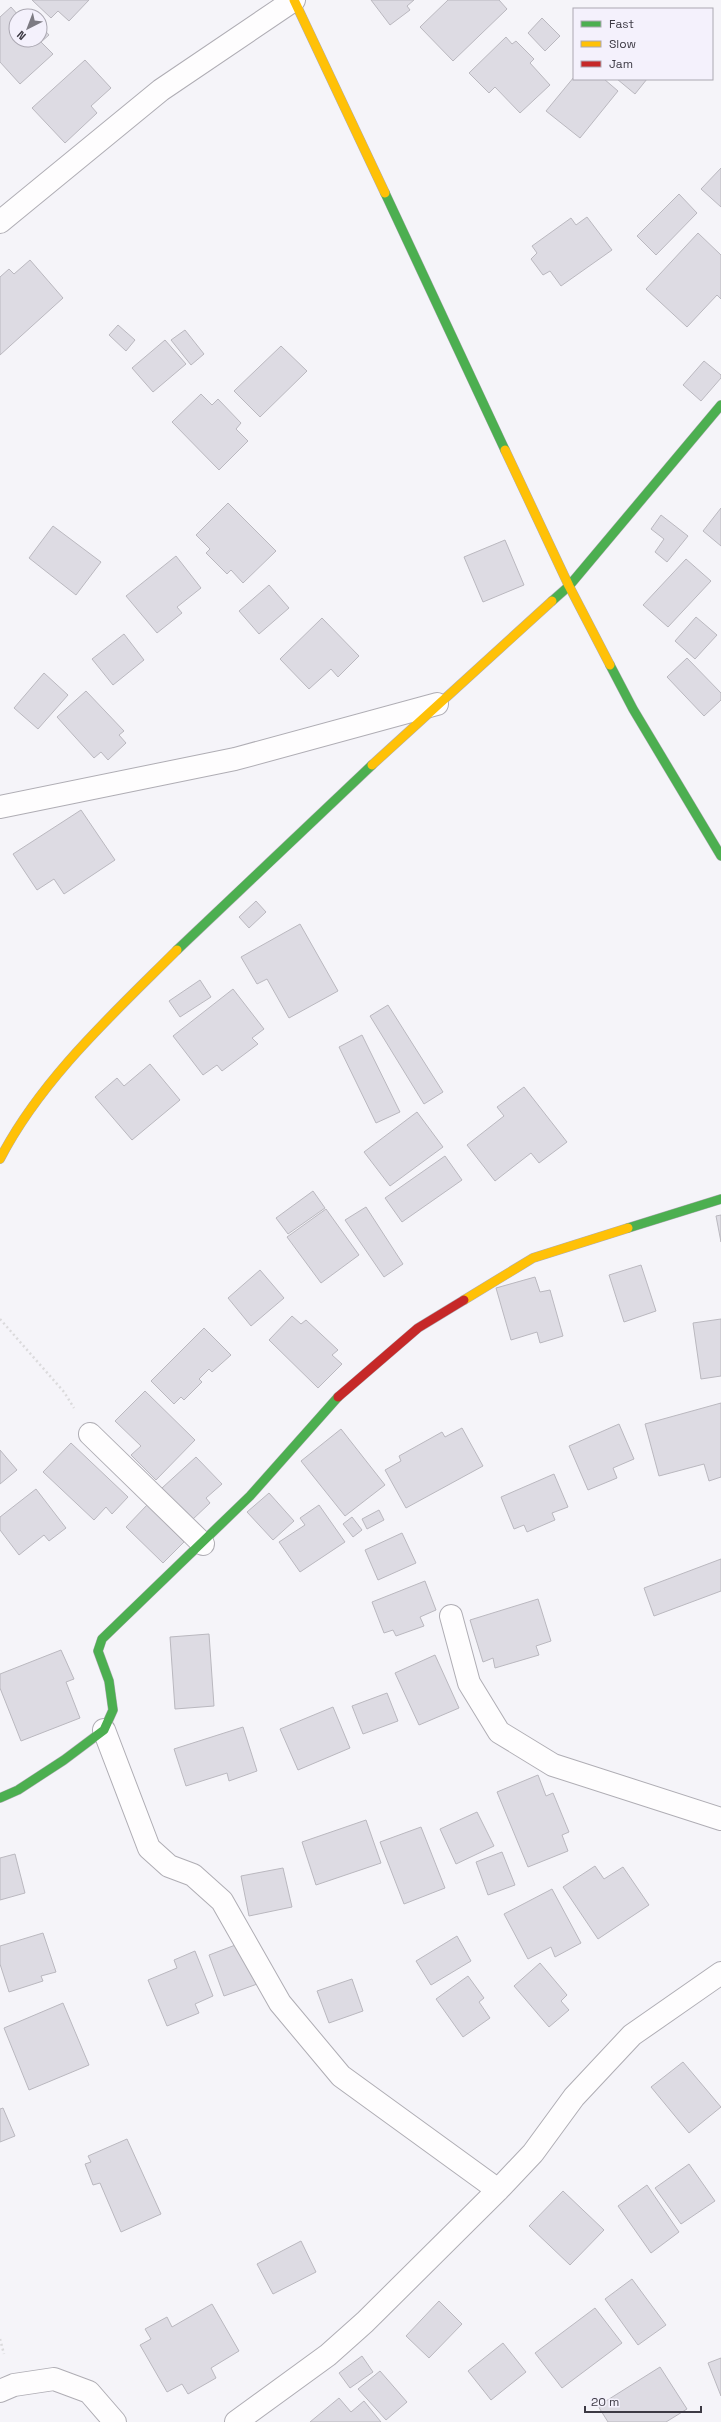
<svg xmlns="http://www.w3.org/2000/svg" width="721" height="2422" viewBox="0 0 721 2422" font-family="'Space Grotesk',sans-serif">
<rect width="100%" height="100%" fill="#f5f4f9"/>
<!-- building -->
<path fill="#dddbe3" stroke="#bab8bf" d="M32 0H89L69 21 58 11 51 18Z
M371 0H414L407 6 410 10 390 25Z
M448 0H499L507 9 453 61 420 27Z
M11 7 19 16H16V40H40V25L49 35 41 42 53 54 20 84 0 62V17Z
M542 18 560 36 545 51 528 33Z
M506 37 512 44 516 41 534 59 530 63 550 85 520 113 495 87 489 93 469 73Z
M85 60 111 88 91 106 97 113 65 143 32 108Z
M574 77V79H604L618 91 580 138 546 111Z
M617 79H647L635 94Z
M721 168V207L701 189Z
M679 194 697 213 656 255 637 236Z
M587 217 612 250 561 286 550 271 543 275 531 259 537 253 532 246 571 218 576 225Z
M698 233 721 255V299L717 295 687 327 646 289Z
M30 260 63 298 0 355V277L9 269 14 274Z
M118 325 135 340 126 351 109 335Z
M185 330 204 354 191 365 171 340Z
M165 340 186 364 153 392 132 368Z
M281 346 307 371 260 417 234 391Z
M704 361 721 375V378L701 401 683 385Z
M201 394 212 405 218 399 241 423 236 429 248 441 219 470 172 422Z
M228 503 276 551 243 583 231 570 227 574 206 553 210 549 196 535Z
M721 508V546L703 531Z
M661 515 688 536 667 562 655 552 664 539 651 529Z
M53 526 101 562 76 595 29 558Z
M505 540 524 585 483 602 464 557Z
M176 556 201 588 177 607 182 613 157 633 126 596Z
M686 559 711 581 668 627 643 605Z
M269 585 289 608 259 634 239 611Z
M696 617 717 635 695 659 675 641Z
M322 618 359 656 338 677 331 669 309 689 280 659Z
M124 634 144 660 113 685 92 659Z
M687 658 721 693V700L704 716 667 677Z
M44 673 68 695 38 729 14 708Z
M86 691 124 731 119 735 126 743 108 760 101 752 94 758 57 717Z
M81 810 115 860 64 894 54 879 37 890 13 854Z
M256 901 266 912 249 928 239 917Z
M300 924 338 991 289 1018 267 979 257 984 241 957Z
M200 980 211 997 180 1017 169 1001Z
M233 989 264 1029 252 1038 258 1044 222 1071 217 1065 203 1075 173 1036Z
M388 1005 443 1092 424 1104 370 1016Z
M362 1035 400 1112 376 1123 339 1047Z
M150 1064 180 1100 132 1140 95 1097 117 1078 124 1086Z
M524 1087 567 1142 539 1163 531 1153 495 1181 467 1145 504 1116 497 1107Z
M417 1112 443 1147 390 1186 364 1152Z
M445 1156 462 1180 402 1222 385 1198Z
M313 1191 325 1208 288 1234 276 1218Z
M366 1207 403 1264 384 1277 345 1220Z
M326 1209 359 1255 321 1283 287 1237Z
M721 1215V1242L716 1216Z
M641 1265 656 1311 624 1322 609 1275Z
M260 1270 284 1298 251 1326 228 1298Z
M535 1277 540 1292 550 1290 563 1336 540 1343 537 1332 511 1340 496 1288Z
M292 1316 301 1324 306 1320 338 1350 332 1355 342 1364 318 1388 269 1340Z
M721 1319V1376L701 1379 693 1323Z
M204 1328 231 1355 212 1372 209 1369 199 1379 202 1382 184 1400 181 1397 174 1404 151 1381Z
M145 1391 195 1440 156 1480 131 1455 141 1446 115 1421Z
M721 1403V1477L709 1481 704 1464 659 1476 645 1424Z
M619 1424 634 1459 613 1468 617 1478 588 1490 569 1446Z
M462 1428 483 1466 406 1508 385 1470 401 1461 399 1456 442 1432 445 1437Z
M341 1429 385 1485 345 1516 301 1461Z
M71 1443 128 1497 112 1514 106 1507 94 1520 43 1472Z
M0 1450 17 1470 0 1484Z
M196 1457 222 1484 206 1498 210 1503 192 1520 162 1488Z
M554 1474 568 1507 552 1513 555 1520 527 1532 524 1525 514 1529 501 1497Z
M36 1489 66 1528 49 1541 44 1535 19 1555 0 1530V1517Z
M269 1493 294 1521 273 1540 247 1512Z
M147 1505 184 1542 163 1563 126 1527Z
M319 1505 345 1542 300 1572 279 1542 305 1525 300 1518Z
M379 1510 384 1520 367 1529 362 1519Z
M352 1517 362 1530 353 1537 343 1524Z
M402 1533 416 1563 378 1580 365 1550Z
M721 1559V1591L654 1616 644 1588Z
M425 1581 436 1610 420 1617 424 1626 396 1636 393 1630 384 1633 372 1602Z
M538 1599 551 1641 536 1646 539 1655 495 1668 493 1658 483 1662 470 1620Z
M209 1634 214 1706 175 1709 170 1637Z
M61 1650 74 1679 66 1682 80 1718 21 1741 0 1688V1674Z
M435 1655 459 1708 419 1725 395 1673Z
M387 1693 398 1721 363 1734 352 1706Z
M333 1707 350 1748 298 1770 280 1729Z
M243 1727 257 1771 229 1781 227 1773 186 1786 174 1749Z
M538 1775 546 1796 553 1793 569 1832 562 1835 568 1851 528 1867 497 1792Z
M477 1812 494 1846 456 1864 440 1829Z
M366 1820 381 1863 316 1885 302 1842Z
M421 1827 445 1888 404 1904 380 1842Z
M502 1852 515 1885 488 1895 476 1862Z
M15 1854 25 1893 0 1900V1858Z
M595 1866 604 1879 623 1867 649 1905 598 1939 563 1887Z
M283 1868 292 1907 249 1916 241 1876Z
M552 1889 581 1943 555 1957 551 1947 528 1959 504 1914Z
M43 1933 56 1972 41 1976 43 1981 9 1992 0 1964V1946Z
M457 1936 471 1961 431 1985 416 1961Z
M238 1944 260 1983 224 1996 209 1955Z
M195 1951 213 1996 195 2004 199 2013 167 2026 148 1980 177 1968 174 1960Z
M540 1963 567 1995 561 2001 569 2010 549 2027 514 1986Z
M468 1976 484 1998 479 2002 490 2018 463 2037 436 1999Z
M352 1979 363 2011 329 2023 317 1991Z
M63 2003 89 2065 29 2090 4 2028Z
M683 2062 721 2107 689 2133 651 2087Z
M3 2108 15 2136 0 2142V2109Z
M127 2139 161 2214 121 2232 100 2183 93 2185 85 2164 91 2162 88 2156Z
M689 2164 715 2201 681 2224 655 2188Z
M647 2185 679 2232 651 2253 618 2206Z
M563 2191 604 2230 570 2265 529 2226Z
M301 2241 316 2272 273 2294 257 2264Z
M632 2279 666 2325 638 2345 605 2299Z
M439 2301 462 2324 429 2358 406 2336Z
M212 2304 239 2351 211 2368 216 2378 188 2394 182 2384 167 2392 140 2345 151 2339 145 2329 167 2317 172 2327Z
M595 2308 622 2343 562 2388 535 2353Z
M503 2343 526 2372 491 2400 468 2371Z
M362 2356 373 2372 350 2388 339 2373Z
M721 2358V2396L708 2363Z
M660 2367 687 2409 666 2422H608L598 2406Z
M380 2371 407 2402 386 2420 358 2389Z
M339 2398 351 2412 364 2401 381 2422H310Z"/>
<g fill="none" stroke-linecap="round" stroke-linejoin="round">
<!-- street casing -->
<g stroke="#afadb4" stroke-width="24">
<path id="street" d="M0 222 161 90 294 0
M0 807 235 759 437 704
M90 1434 203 1544
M451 1616 469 1683 499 1732 553 1765 721 1819
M104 1730 149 1848 169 1866 193 1875 222 1901 280 2003 341 2076 498 2190
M0 2391 14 2385 54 2379 89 2392 115 2422
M236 2422 328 2355 365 2322 498 2190 533 2153 574 2097 632 2035 721 1973"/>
</g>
<!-- fast casing -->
<g stroke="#afadb4" stroke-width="10">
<path id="fast" d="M385 193 505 450
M552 601 569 586 721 405
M610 665 633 709 721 856
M177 950 372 765
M628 1228 721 1199
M0 1798 18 1790 64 1760 104 1730 113 1710 109 1681 98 1651 102 1639 250 1496 338 1397"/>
</g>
<!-- slow casing -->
<g stroke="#afadb4" stroke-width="10">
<path id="slow" d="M294 0 385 193
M505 450 569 586 610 665
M372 765 552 601
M0 1159C41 1079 114 1013 177 950
M464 1300 533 1258 628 1228"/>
</g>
<!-- jam casing -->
<g stroke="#afadb4" stroke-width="10">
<path id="jam" d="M338 1397 418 1328 464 1300"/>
</g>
<!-- path -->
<path stroke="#dbdadc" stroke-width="2.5" stroke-dasharray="2 3" stroke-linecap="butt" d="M0 1319 64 1392 74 1408
M0 2339 4 2354"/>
<!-- street -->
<use href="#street" stroke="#fefdfe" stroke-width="22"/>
<!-- fast -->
<use href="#fast" stroke="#4caf50" stroke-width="9"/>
<!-- slow -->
<use href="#slow" stroke="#ffc107" stroke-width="9"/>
<!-- jam -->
<use href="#jam" stroke="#c62828" stroke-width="9"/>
</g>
<!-- legend -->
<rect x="573" y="8" width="140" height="72" fill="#f4f1fc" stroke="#aba8b2"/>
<rect x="581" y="21" width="20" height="6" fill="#4caf50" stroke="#aba8b2"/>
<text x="609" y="28" font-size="12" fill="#3d3a44">Fast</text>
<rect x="581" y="41" width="20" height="6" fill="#ffc107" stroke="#aba8b2"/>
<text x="609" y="48" font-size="12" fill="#3d3a44">Slow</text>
<rect x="581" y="61" width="20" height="6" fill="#c62828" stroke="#aba8b2"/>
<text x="609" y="68" font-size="12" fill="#3d3a44">Jam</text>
<!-- north arrow -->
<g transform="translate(28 28) rotate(222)"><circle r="19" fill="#f4f1fc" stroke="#aba8b2"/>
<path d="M0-3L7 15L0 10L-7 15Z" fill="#7d7b83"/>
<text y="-6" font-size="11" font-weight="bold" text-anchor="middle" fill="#3d3a44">N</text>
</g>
<!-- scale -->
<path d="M585 2406v6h116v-6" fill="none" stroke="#3d3a44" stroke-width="2"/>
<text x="591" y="2406" font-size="12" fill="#3d3a44" stroke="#f4f1fc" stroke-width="3" paint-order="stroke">20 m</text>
</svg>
